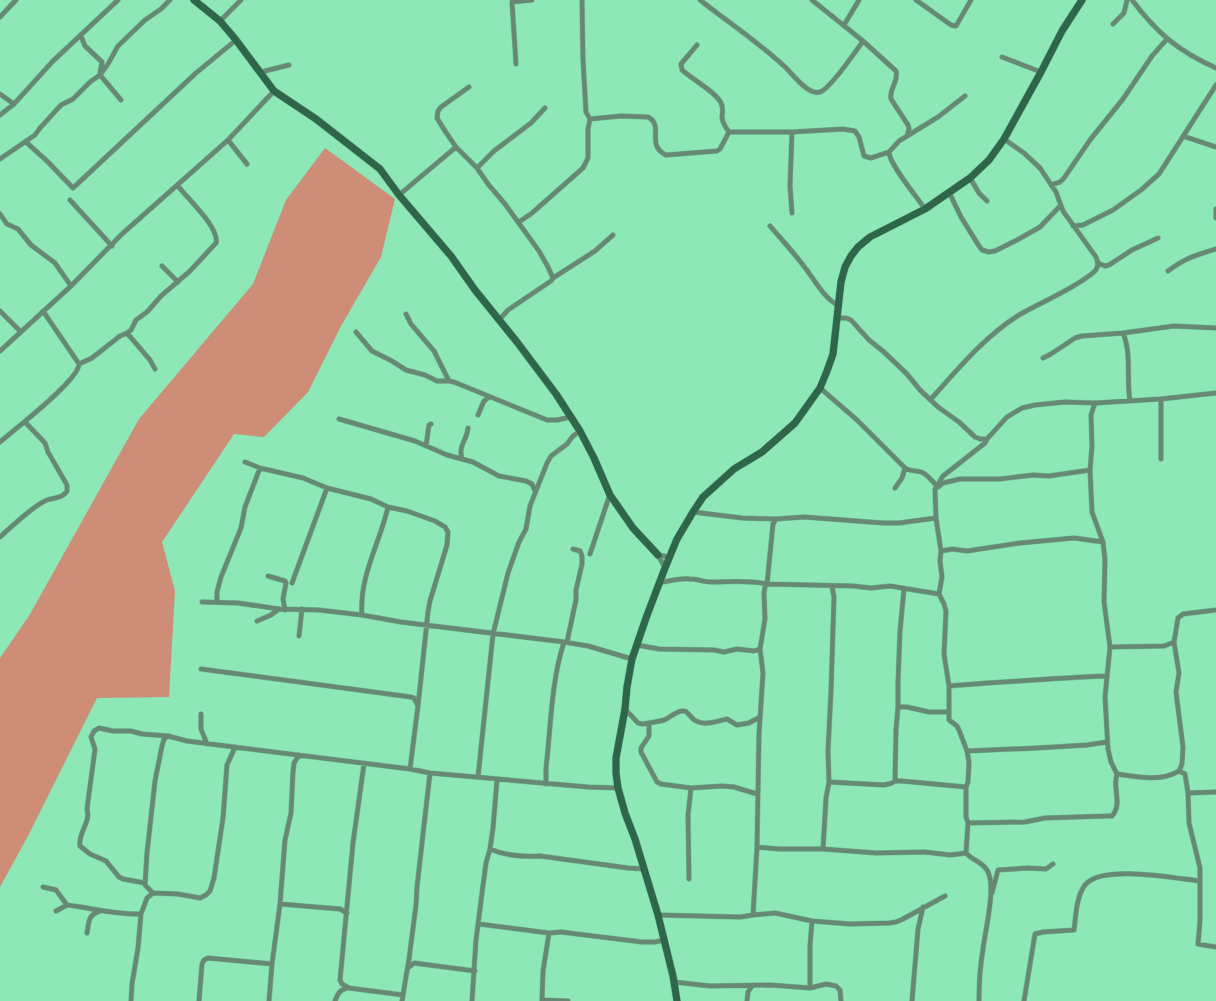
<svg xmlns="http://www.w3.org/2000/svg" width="1216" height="1001" viewBox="0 0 1216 1001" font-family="Quicksand,sans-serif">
<rect width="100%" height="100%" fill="#8de7b7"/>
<!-- green -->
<path fill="#cd8d77" d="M325 148 395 199 381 257 341 326 308 392 264 437 234 434 162 542 175 591 169 697 97 698 28 836 0 887V658L29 616 139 419 253 284 286 200Z"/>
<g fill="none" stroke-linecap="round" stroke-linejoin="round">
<!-- street casing -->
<g stroke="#72c298" stroke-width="5.5">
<path id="street" d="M582 0 583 60 586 112 590 119
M700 0C728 22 758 42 784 66 792 73 808 96 820 92 830 89 856 51 863 41L812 0
M916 0 951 25 956 26 971 0
M1132 0C1157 33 1178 51 1216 68
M0 17 16 0
M220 21 241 0
M1113 24 1124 13 1127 0
M844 25 859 0
M81 36 85 46 102 62 100 73
M863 41 896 71C899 82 889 88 891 99L908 125 909 129 907 136
M697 45 681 64 682 70C692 79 717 93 721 103 724 108 722 113 722 118 723 124 726 128 729 132
M1002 57 1041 72
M516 64 512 2 532 0
M261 72 289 65
M100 75 121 100
M469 87 441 107 438 111 437 118 445 131 456 147 477 168 488 184 505 204 539 251 548 267 553 278 551 281 508 310 499 320
M0 94 14 104
M0 115 14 104 53 61 118 0
M590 119 621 116 648 117C665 126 645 145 666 155L717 151 720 149 729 132
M729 132H792L843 129 855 131 859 137 864 156 871 158 889 152 899 141 938 117 965 96
M1183 136 1216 147
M228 140 247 164
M26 142 47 161 73 188 196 73 236 40
M889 152C889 164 917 197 925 209
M0 159 35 135 40 128 61 105 73 99 90 82 100 75 108 64 118 46 145 20 161 9 170 0
M477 168 494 151 531 123 545 108
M970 178 979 193 987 201
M1051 185 1060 182 1064 178 1090 140 1123 99 1152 56 1167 39
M949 192 961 217 979 246 982 250 989 252 995 251 1017 240 1040 227 1060 206
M399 195 456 147
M70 200 112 246
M1216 209V218
M792 213 790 186 792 132
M0 214 7 224 18 229 31 245 55 263 71 286
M519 222 532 213 583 168 588 158V129L590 119
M770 226C782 240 795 254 806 269 816 282 824 298 839 306
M1073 226 1083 225 1113 210 1141 190 1159 174 1216 85
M1098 263 1105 266 1109 265 1132 250 1158 238
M162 266 178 282
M1168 271C1185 258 1196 255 1216 249
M553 278 595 251 613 235
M0 311 21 332
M406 314 411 324 434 351 449 381
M837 318H846L851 320 869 340 884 352 907 374 920 390 938 407 959 422 975 437 980 439H987
M356 332 372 351 392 361 406 370 425 375 437 381H449L454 382 547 420H557L571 417
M127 333 150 360 155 369
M1123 333C1132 354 1126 379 1130 401
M0 351 71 286 122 234 228 140 274 91
M1043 358 1051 354 1075 338 1082 336 1123 333 1174 326 1216 328
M79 364 92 358 120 336 127 333 131 330 136 320 147 312 161 296 190 271 216 243C220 228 187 198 178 186
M820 388 857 420 905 468C911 472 916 470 921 472 927 474 932 481 937 486L935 489 936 518 941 551 940 561 942 577 939 594
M931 399C957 370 985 336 1019 315 1041 302 1065 293 1086 278 1095 272 1101 268 1096 257L1063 211 1056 192 1040 168 1024 153 1004 139
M1161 399V459
M478 415 484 401 489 397
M339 419 415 441 447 455 473 462 499 476 526 481 532 484 535 491
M0 442C15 429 79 380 79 364L43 311
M426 446 429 425 431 424
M462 459C458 444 467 441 468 428
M245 462 260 468 303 478 327 488 371 499 388 507 407 511 435 521 445 527 448 532 447 545 430 601 428 612 418 706 410 769
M937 486 943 476 985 443 987 439 1007 417 1022 408 1035 405 1065 402 1095 403 1161 399 1216 393
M938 487 943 483 960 479H1000L1033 475 1049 476 1090 470
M895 488 902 478 905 468
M693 512 742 518 776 519 804 517 883 523H899L936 518
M0 537C11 527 34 505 47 500 55 497 62 499 67 491V485L48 452 45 443 25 422
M941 551 952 549 967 551 1020 543 1074 538 1103 542
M590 554 610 494
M658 555 665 568
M658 555 670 557
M268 576 285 581 286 583 283 599 285 610
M292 583 327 488
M659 583C669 581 680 578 690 579 697 579 704 582 712 582 730 582 749 580 767 584L853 586 871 588 890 586 939 594 944 604 946 611 944 654 949 686V720L957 726 959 730 967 751 969 762 968 782 966 787V817L968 823 966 853C972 860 982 862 987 870 997 885 985 931 983 949 980 966 979 984 979 1001
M202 602 238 603 279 609 319 610 362 615 401 622 564 642 588 646 632 659
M217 602V592L221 577 241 528 245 507 260 468
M362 615C359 576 380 543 388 507
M257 621 271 615 279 609
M299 636 302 609
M567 642 576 600V590L582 564V556L580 551 573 549
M637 645 659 649 714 650 724 652 737 649 754 651 760 649
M1110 647 1164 646 1174 642
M201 669 411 697 414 698 418 706
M949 686C1002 682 1054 678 1107 676
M898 707H907L929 712H949
M625 709 638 723 642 724C649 723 657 722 664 720 670 718 676 710 684 711 688 711 691 719 696 721 706 726 717 721 727 719L737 725 749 723 760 717
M201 714V729L207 744
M649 723V736L641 748V752L657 782 661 784 691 788 722 786 734 787 757 794
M168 736 164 739 162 746 155 781 147 853 145 885 153 893 178 894 200 898 206 895 210 891 214 878 223 818 227 765 235 747
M967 751 1037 748 1087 745 1107 742
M364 764 353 843 340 980 342 984 349 988 403 995
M1179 771 1185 774 1188 793 1189 823 1200 868V921L1198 944 1216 947
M1117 774C1137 777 1161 782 1179 771L1182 764 1183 747 1176 692 1179 673 1174 642 1178 618 1183 614 1216 610
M478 777 493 634 508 573 519 542 526 529 530 506 547 463 551 456 567 444 573 436 580 431
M895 781 896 729 898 707V682L900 631 904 589
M829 782 884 785 892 783 895 781H902L966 787
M546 784V768C551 726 551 682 564 642
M1188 793 1216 792
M968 823 1025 822 1045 818 1108 816H1112C1123 804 1112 787 1117 774L1111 762 1108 749 1105 697 1110 647 1104 602 1105 560 1103 542 1092 512 1090 470 1092 446 1091 415 1095 403
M757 847 779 849H823L876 853 925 852 950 855 966 853
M490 849C506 856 523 857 540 856L628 868 644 869
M823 849 826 798 829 782 828 751 831 691 834 597 832 586
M689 879 688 815 691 788
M145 883 123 879 119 877 106 861 90 854 80 846C78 832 91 823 87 809L95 749 91 737 94 731 99 728 113 731H131L142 734 168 736 187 741 410 769 430 773 588 787 618 788
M43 887 56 890 67 905C92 908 116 915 141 914
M992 893 998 870 1028 868 1046 869 1053 864
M280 904 340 909 347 913
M56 911 67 905
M658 915 740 917 753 915 775 913 812 921 850 924 889 923 896 922 903 919 945 896
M753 915 757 847 759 734 763 673 760 649 765 619 764 593 765 587 767 584 773 524 776 519
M479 924 549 933
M87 933C89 921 88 915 100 911
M408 968 414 963 475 971
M674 982 710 986 770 985 810 988 826 984 836 986 840 990 841 1001
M810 988V946L812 921
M542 1000 568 1001
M131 1001 132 984 138 948 141 914 147 898 153 893
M199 1001 202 964 204 960 208 958 272 964
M269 1001 272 964 280 904 285 840 291 813 293 772 294 763 299 755
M335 1001C338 994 339 990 347 988
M402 1001 409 959 416 905 417 887 430 773
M472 1001 476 940 482 893 486 863 490 849 493 828 497 780
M542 1001 543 971 549 933 561 932 642 942H655L664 940
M747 1001 748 992 752 986
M912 1001 918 929 923 907
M1024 1001 1035 934 1043 932 1074 930C1076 916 1076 897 1085 885 1101 864 1174 878 1199 881"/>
</g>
<!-- secondary casing -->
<g stroke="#72c298" stroke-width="8">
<path id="secondary" d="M194 0 220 21 236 40 274 91 316 119 380 169 399 195 451 256 475 290 517 342 556 394 580 431 594 458 610 495 633 528 658 555
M677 1001 673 976 658 915 635 839 625 813 618 788 616 773V758L625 709 627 687 632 659 646 618 665 568 677 539 693 512 703 497 734 469 762 452 795 423 820 388 827 371 833 354 841 282 845 267 851 256 858 247 870 237 925 209 970 178 989 160 1004 139 1041 72 1062 31 1082 0"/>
</g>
<!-- street -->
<use href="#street" stroke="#668875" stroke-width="4.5"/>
<!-- secondary -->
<use href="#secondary" stroke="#2f654a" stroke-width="7"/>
</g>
</svg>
